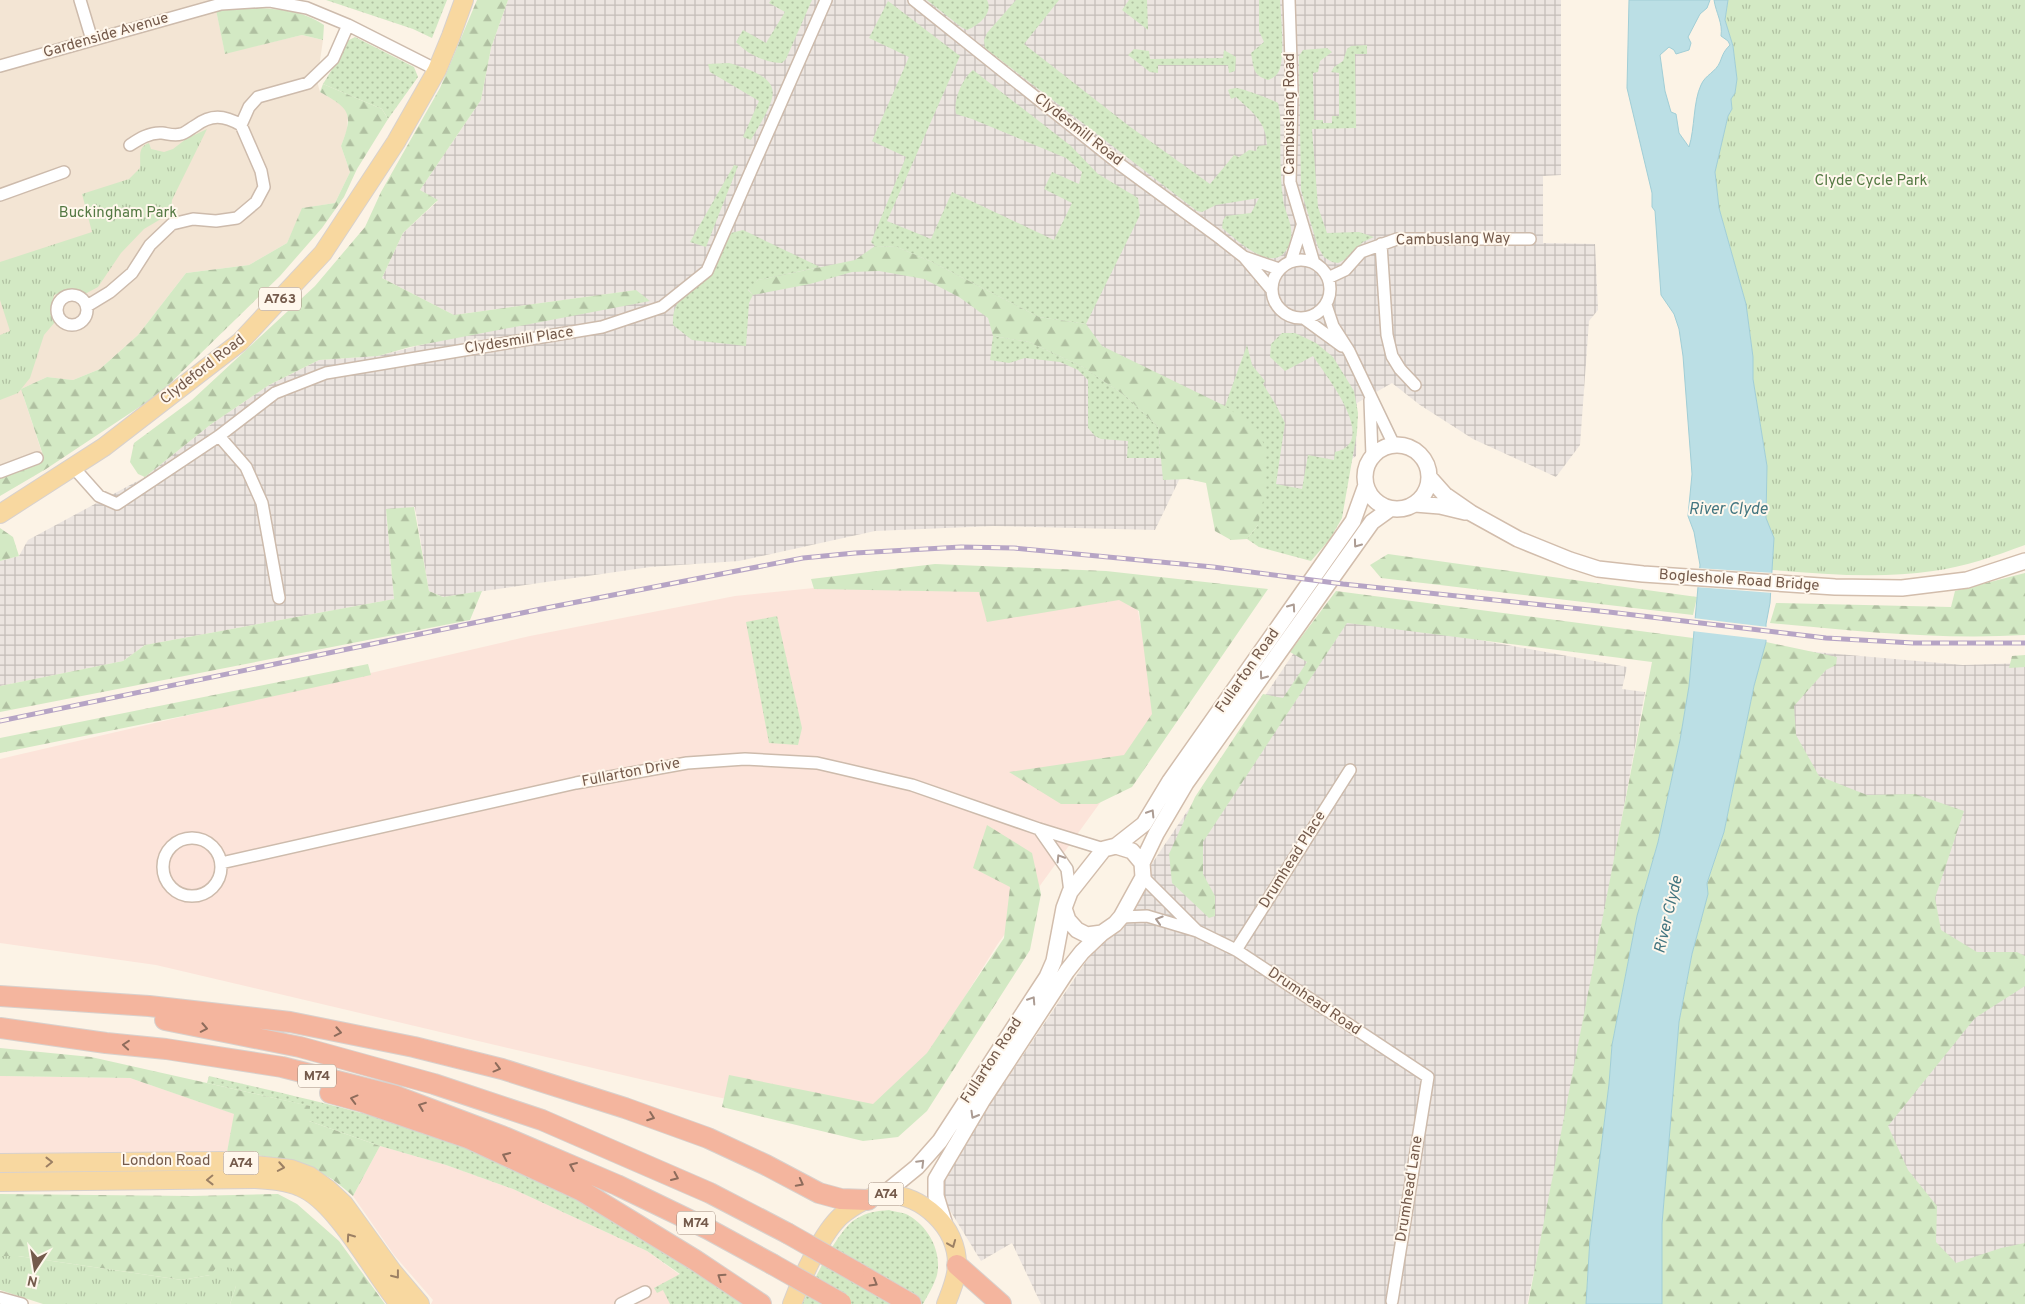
<svg xmlns="http://www.w3.org/2000/svg" width="2025" height="1304" viewBox="0 0 2025 1304" font-family="Overpass,sans-serif">
<defs>
<pattern id="industrial-grid" width="8" height="8" patternUnits="userSpaceOnUse" patternTransform="scale(1.25)"><rect width="8" height="8" fill="#ece5e0"/><path d="M0 4h8M4 0v8" fill="none" stroke="#c4bdb8"/></pattern>
<pattern id="grass-dots" width="8" height="8" patternUnits="userSpaceOnUse" patternTransform="scale(1.25)"><rect width="8" height="8" fill="#d3e9c4"/><path d="M2 2h.1M6 6h.1" fill="none" stroke="#b0c0a1" stroke-width="1.8" stroke-linecap="round"/></pattern>
<pattern id="forest-firs" width="22" height="20" patternUnits="userSpaceOnUse" patternTransform="scale(1.25)"><rect width="22" height="20" fill="#d3e9c4"/><path d="M5 1l3.5 6h-7zM16 11l3.5 6h-7z" fill="#b0c0a1"/></pattern>
<pattern id="park-tufts" width="24" height="20" patternUnits="userSpaceOnUse" patternTransform="scale(1.25)"><rect width="24" height="20" fill="#d3e9c4"/><path d="M3 7l-1-3M5 7V3M7 7l1-3M15 17l-1-3M17 17v-4M19 17l1-3" fill="none" stroke="#b0c0a1"/></pattern>
</defs>
<rect width="100%" height="100%" fill="#fcf3e6"/>
<!-- residential -->
<path fill="#f3e5d4" d="M0 0H214L225 53 302 35 323 40 317 81 320 92 341 104 348 113 347 130 341 146 350 172 335 203 303 208 287 243 249 265 186 273 138 335 100 369 73 380 47 377 21 389 44 459 0 473Z"/>
<!-- commercial -->
<path fill="#fce4da" d="M923 577 1132 582 1160 720 997 945 900 1101 855 1125 712 1096 156 965 0 943V759L530 636 735 596Z
M0 1076 130 1078 235 1114 227 1152 0 1154Z
M380 1146 446 1165 513 1189 647 1251 720 1304H431L433 1300 394 1255 353 1196Z"/>
<!-- industrial -->
<path fill="url(#industrial-grid)" d="M508 0H1561V175L1543 176V243L1595 244 1598 310 1589 321 1580 445 1556 477 1473 439 1420 405 1392 383 1357 403 1356 456 1334 472 1305 498 1180 478 1155 530 993 526 875 531 739 561 650 567 443 597 429 591 415 507 386 510 394 599 145 645 123 661 0 686V561L19 556 28 540 145 477 210 425 269 385 319 360 378 356 636 290 454 315 382 278 403 233 438 201 420 190 481 100 491 48Z
M1322 611 1627 667 1622 689 1645 692 1560 1154 1527 1304H1041L1012 1243 981 1261 940 1194 947 1168Z
M1770 648 1963 665 2025 663V1304H1675Z"/>
<!-- grass -->
<path fill="url(#grass-dots)" d="M326 0H447L432 38 413 29Z
M771 0H812L786 59 782 63C766 63 747 54 736 42L743 30 766 43 785 12 769 3Z
M927 0H987C994 13 978 26 967 30L961 27Z
M1016 0H1059L1024 44 1129 126 1210 184 1234 155 1239 157 1249 150 1256 151 1258 146 1267 145C1266 121 1252 112 1236 97L1231 99 1228 90C1230 89 1234 88 1236 88 1241 88 1274 100 1278 103L1280 114C1281 142 1279 171 1283 199 1284 211 1293 223 1291 236 1291 242 1288 249 1284 253 1268 271 1235 238 1222 228L1223 220 1226 216 1251 213 1259 198 1216 205 1202 212 1197 211 985 48 984 40 987 33Z
M1129 0H1147L1148 30 1122 10Z
M1259 0H1280C1281 17 1285 57 1279 71 1277 76 1273 78 1268 80 1252 75 1254 68 1251 53L1264 42 1259 31Z
M888 1 960 56 887 221 931 239 952 192 1054 240 1072 203 1044 189 1052 172 1079 184 1082 172 1066 158 972 119 956 114C953 100 962 79 973 70L1071 146 1098 174 1138 198 1140 215 1086 324 1039 317 932 262 897 247 875 246 871 242 906 157 872 141 909 57 869 38Z
M355 37 414 67 418 77 388 119 382 109 323 84 339 58 345 42Z
M1367 45V54H1355L1356 128 1312 129 1318 207 1327 233 1359 232 1374 237 1363 242 1344 260 1338 263 1332 262 1324 257 1318 247 1301 190 1299 56 1303 50 1327 48 1332 52 1320 61 1318 72 1313 73 1314 120H1323V123H1332V116H1339V73L1331 72 1334 67 1343 61 1347 49 1351 46Z
M1134 49 1149 51 1150 59 1223 58 1224 50 1236 57 1235 71 1229 73 1228 65H1158V73L1150 72 1128 55Z
M729 63C790 81 777 94 751 140L743 137 759 101 710 72 708 64Z
M734 165 738 166 706 247 690 242Z
M743 230 820 267 758 280 748 290 753 295 749 303 746 346 692 340 673 325C671 296 695 290 710 270 718 259 725 245 731 233Z
M1282 333H1295L1316 343 1333 357 1354 391 1358 413 1357 432 1342 518 1330 539 1311 561 1259 547 1247 539 1258 525 1225 406 1247 345 1252 365 1265 381 1263 384 1276 405 1285 423 1276 484 1302 489 1308 455 1334 460 1335 452C1380 442 1326 376 1313 356L1285 371 1270 357 1271 344Z
M993 336 1029 342 1083 367 1127 397 1158 427 1161 458H1127L1128 441 1101 439 1095 436 1088 428V380L1078 370 1060 362 1025 358 1009 363 990 360Z
M777 616 802 728 798 745 769 743 746 622Z
M209 1076C298 1097 390 1116 475 1151 570 1190 658 1247 744 1304H670L663 1290 657 1293 654 1288 680 1274 647 1251 513 1189 446 1165 380 1146 309 1121V1106L207 1083Z
M889 1210C895 1212 903 1212 908 1215 929 1227 942 1252 937 1275 934 1285 928 1295 923 1304H802C814 1282 836 1231 856 1219 867 1212 877 1211 889 1210Z"/>
<!-- forest -->
<path fill="url(#forest-firs)" d="M477 0H508L491 48 481 100 420 190 438 200 403 233 382 278 454 315 636 290 650 301 410 347 378 356 319 360 269 385 210 425 145 477 138 474 130 462 134 443 192 400 315 286 365 227 381 192 440 88Z
M241 7C269 9 300 8 324 25L323 40 302 35 225 54 216 10Z
M323 84 382 109 388 119 357 169 344 197 322 228 280 276 159 394 46 469 0 496V473L44 458 21 389 47 377 73 380 100 369 138 335 186 273 249 265 287 243 302 208 335 203 350 172 341 146C354 113 350 109 320 92Z
M875 246 897 247 932 262 1039 317 1086 324 1102 346 1225 406 1259 430 1266 452 1264 496 1258 525 1247 539 1231 540 1215 531 1206 483 1188 479 1163 480 1158 427 1127 397 1083 367 1029 342 993 336 988 318 959 297 924 279 879 271 852 272 810 284 753 295 748 289 758 280 855 260Z
M414 507 429 591 443 597 482 591 470 620 0 712V686L123 661 145 645 394 599 386 509Z
M0 528 13 537 19 556 0 561Z
M1388 554 1697 597 1693 615 1381 578 1370 565Z
M935 564 1106 571 1268 589 1132 787 1097 804H1061L1009 772 1124 755 1152 714 1139 611 1119 600 987 622 979 592 814 589 811 579Z
M2025 573V635C1940 640 1855 631 1770 623L1776 603 1951 607 1955 591Z
M1336 591 1693 638 1689 686 1680 740 1658 842 1637 916 1612 1045 1609 1084 1590 1238 1586 1304H1528L1652 662 1347 623 1203 842V874L1215 896V916L1209 918 1172 883 1169 854 1195 797 1263 694 1283 698 1307 662 1290 652Z
M1766 642 1837 657 1836 665 1826 670 1794 706 1796 735 1819 776 1867 795 1915 794 1964 811 1935 898 1941 930 1977 952H2017L2025 956V986L1975 1018 1888 1126 1908 1170 1937 1206 1936 1242 1956 1263 2001 1248 2025 1243V1304H1662V1224L1679 1022 1692 954 1708 894 1707 883 1724 832 1754 686Z
M2025 655V667L2009 668 2012 656Z
M368 664 371 675 188 715 0 753V738Z
M987 825 1032 853 1041 894 1030 950 927 1111 898 1137 863 1141 722 1107 729 1075 873 1104 927 1053 1004 938 1010 887 973 868Z
M0 1048 91 1057 310 1106 309 1121 380 1146 353 1196C346 1190 339 1184 332 1179 301 1159 263 1155 227 1152L234 1114 130 1078 0 1076Z
M0 1194 191 1196 278 1194 297 1204 339 1241 385 1304H230L236 1286 210 1275 182 1280 18 1256H0Z"/>
<!-- park -->
<path fill="url(#park-tufts)" d="M1728 0H2025V545C1995 556 1964 567 1933 571 1879 579 1825 574 1772 570L1774 538 1766 518 1767 466 1753 379V357L1746 304 1719 208 1715 171 1728 116 1732 109 1731 99 1735 93 1737 79 1733 46 1725 20Z
M207 129 172 200 171 213 144 229 121 253 98 287 85 294 67 290 54 295 50 311 55 322 44 335 30 378 18 393 0 400V335L10 331 0 300V262L92 232 82 194 129 179 140 168C141 157 137 147 149 143L151 149 164 152 173 149 186 139Z
M0 1256H18L182 1280 210 1275 221 1262 234 1270 236 1286 230 1304H43L0 1290Z"/>
<!-- water -->
<path fill="#bbdfe5" stroke="#a1ced6" d="M1629 0H1710L1707 8 1700 14 1688 37 1691 43 1689 50 1676 54 1674 50 1669 47 1660 55 1665 91 1671 112 1676 114 1679 133 1689 147C1695 128 1693 102 1701 85 1705 75 1716 72 1720 62 1723 54 1724 51 1730 45L1728 41 1721 36C1723 23 1716 13 1714 0H1728L1725 20 1733 46 1737 79 1735 93 1731 99 1732 109 1728 116 1715 172 1719 208 1746 304 1753 357V379L1767 466 1766 518 1774 538 1770 603 1766 624V642L1754 686 1724 832 1707 883 1708 894 1692 954 1679 1022 1662 1224V1304H1586L1590 1238 1609 1084 1612 1045 1637 916 1658 842 1680 740 1689 686 1700 565 1694 532 1688 516 1692 474 1683 356 1679 329 1674 314 1661 295 1655 211 1652 207V193L1627 88Z"/>
<!-- pier -->
<path fill="#fcf3e6" d="M1697 568 1774 573 1773 593 1696 587Z
M1693 618 1768 627V640L1692 631Z"/>
<g fill="none" stroke-linecap="round" stroke-linejoin="round">
<!-- street casing -->
<g stroke="#cdbbac" stroke-width="14">
<path id="street" d="M80 0 92 40
M914 0 1118 163 1216 235 1244 257 1271 289
M1289 0 1292 92 1290 182 1314 263
M0 66 221 4 270 1 307 8 348 25 437 70
M130 145C139 139 150 132 162 133 169 134 175 136 181 134 186 133 191 128 195 126 211 114 224 115 241 125
M0 195 64 172
M1381 244 1387 335 1392 356 1400 369 1415 385
M1244 257 1279 269
M1272 289a29 29 0 1 1 58 0a29 29 0 1 1-58 0Z
M1291 261 1302 226
M1328 278 1345 270 1361 252 1397 239H1530
M57 310a15 15 0 1 1 30 0a15 15 0 1 1-30 0Z
M1326 305 1333 326 1349 351 1394 445
M87 306 110 292 132 273 150 245 172 224 193 219 216 221 237 218 256 202 264 187 261 171 241 125 249 107 258 97 308 83 333 59 348 25
M1305 319 1342 346
M1370 400 1372 456
M219 436 246 467 262 503 279 598
M74 468 99 496 117 504 219 436 275 393 326 373 602 327 662 307 707 271 826 0
M0 472 37 458
M1039 829 1067 869 1070 892
M163 867a29 29 0 1 1 58 0a29 29 0 1 1-58 0Z
M221 863 576 783 687 763 745 759 817 763 912 785 1039 829 1104 849
M1143 877 1197 931
M1121 917 1147 916 1197 931 1236 950 1428 1077 1392 1301
M1236 950 1350 770
M0 1298 22 1304
M621 1304 645 1292"/>
</g>
<!-- secondary casing -->
<g stroke="#d2bdac" stroke-width="18">
<path id="secondary" d="M1365 477a32 32 0 1 1 64 0a32 32 0 1 1-64 0Z
M1429 477 1445 495 1471 513 1518 539 1570 560 1598 569 1643 574 1835 587 1902 588 1967 580 2025 561
M1415 504 1440 506 1465 512
M1116 846 1144 824 1170 781 1353 521 1366 485
M1116 846 1132 851 1142 863 1143 877 1121 917 1115 924 1102 933 1087 935 1077 930 1068 920 1064 908 1070 892 1104 849Z
M1142 863 1156 834 1186 783 1372 522 1390 509
M884 1194 917 1167 940 1141 1047 977 1054 961 1064 908
M944 1222 936 1196V1179L982 1101 1067 971 1082 952 1102 933"/>
</g>
<!-- primary casing -->
<g stroke="#d8d1cd" stroke-width="20">
<path id="primary" d="M0 514 104 447 240 342 323 253 396 142 437 70 451 36 464 0
M0 1163 221 1161 291 1169 310 1176 328 1189 344 1204 393 1272 420 1304
M0 1182 255 1179C270 1180 286 1181 300 1187 336 1201 373 1273 399 1304
M792 1304C801 1280 822 1232 842 1215 851 1207 873 1194 886 1194 923 1195 957 1227 957 1264 957 1278 951 1291 946 1304"/>
</g>
<!-- highway casing -->
<g stroke="#d8d1cd" stroke-width="22">
<path id="highway" d="M0 996 149 1006 290 1022 414 1047 502 1069 625 1108 708 1138 766 1165 819 1193 841 1199 868 1200
M165 1020 300 1047 434 1084 542 1120 710 1193 787 1233
M0 1028 106 1043 166 1049 282 1067 396 1096 502 1136 617 1185 708 1229 772 1264
M330 1093 363 1102 468 1138 582 1191 695 1260 761 1304
M957 1265 1001 1304
M854 1271 911 1304"/>
</g>
<!-- street -->
<use href="#street" stroke="#fff" stroke-width="11"/>
<!-- secondary -->
<use href="#secondary" stroke="#fff" stroke-width="15"/>
<!-- primary -->
<use href="#primary" stroke="#f8d8a0" stroke-width="18"/>
<!-- highway -->
<use href="#highway" stroke="#f4b59e" stroke-width="20"/>
<!-- rail casing -->
<g stroke="#b6a4c5" stroke-width="5">
<path id="rail" d="M0 721 541 609 803 558 855 553 961 547 1014 548 1213 567 1343 584 1609 612 1826 638 1913 643H2025"/>
</g>
<!-- rail -->
<use href="#rail" stroke="#fff7ec" stroke-width="3" stroke-dasharray="9" stroke-linecap="butt"/>
<!-- highway-bridge casing -->
<g stroke="#d8d1cd" stroke-width="22" stroke-linecap="butt">
<path id="highway-bridge" d="M787 1233 854 1271
M772 1264 841 1303"/>
</g>
<!-- highway-bridge -->
<use href="#highway-bridge" stroke="#f4b59e" stroke-width="20"/>
</g>
<!-- one-way arrows -->
<defs><path id="oneway-chevron" d="M-2-3.5L2.5 0L-2 3.5" fill="none" stroke-width="1.6" stroke-linecap="round" stroke-linejoin="round" transform="scale(1.25)"/></defs>
<g stroke="#ac9c93">
<use href="#oneway-chevron" transform="translate(1357 544) rotate(126)"/>
<use href="#oneway-chevron" transform="translate(1292 607) rotate(-55)"/>
<use href="#oneway-chevron" transform="translate(1263 676) rotate(126)"/>
<use href="#oneway-chevron" transform="translate(1151 813) rotate(-58)"/>
<use href="#oneway-chevron" transform="translate(1060 858) rotate(-122)"/>
<use href="#oneway-chevron" transform="translate(1159 920) rotate(-163)"/>
<use href="#oneway-chevron" transform="translate(1032 1000) rotate(-57)"/>
<use href="#oneway-chevron" transform="translate(974 1115) rotate(120)"/>
<use href="#oneway-chevron" transform="translate(921 1163) rotate(-45)"/>
</g>
<g stroke="#8e6c5c">
<use href="#oneway-chevron" transform="translate(204 1028) rotate(11)"/>
<use href="#oneway-chevron" transform="translate(338 1032) rotate(11)"/>
<use href="#oneway-chevron" transform="translate(126 1045) rotate(-175)"/>
<use href="#oneway-chevron" transform="translate(497 1068) rotate(15)"/>
<use href="#oneway-chevron" transform="translate(354 1099) rotate(-165)"/>
<use href="#oneway-chevron" transform="translate(422 1106) rotate(-159)"/>
<use href="#oneway-chevron" transform="translate(651 1117) rotate(20)"/>
<use href="#oneway-chevron" transform="translate(506 1156) rotate(-155)"/>
<use href="#oneway-chevron" transform="translate(573 1166) rotate(-157)"/>
<use href="#oneway-chevron" transform="translate(675 1177) rotate(24)"/>
<use href="#oneway-chevron" transform="translate(800 1183) rotate(28)"/>
<use href="#oneway-chevron" transform="translate(721 1277) rotate(-146)"/>
<use href="#oneway-chevron" transform="translate(874 1283) rotate(30)"/>
</g>
<g stroke="#9c8064">
<use href="#oneway-chevron" transform="translate(49 1162) rotate(-1)"/>
<use href="#oneway-chevron" transform="translate(281 1167) rotate(10)"/>
<use href="#oneway-chevron" transform="translate(210 1180) rotate(179)"/>
<use href="#oneway-chevron" transform="translate(350 1237) rotate(-125)"/>
<use href="#oneway-chevron" transform="translate(952 1244) rotate(68)"/>
<use href="#oneway-chevron" transform="translate(396 1275) rotate(52)"/>
</g>
<g text-anchor="middle" dominant-baseline="central" stroke-width="4" stroke-linejoin="round" paint-order="stroke">
<!-- shield labels -->
<g fill="#fff7ec" stroke="#9e897b" stroke-width="1">
<rect x="259" y="287.5" width="42" height="23" rx="4"/>
<rect x="298" y="1064.5" width="38" height="23" rx="4"/>
<rect x="223.5" y="1151.5" width="35" height="23" rx="4"/>
<rect x="868.5" y="1182.5" width="35" height="23" rx="4"/>
<rect x="677" y="1211.5" width="38" height="23" rx="4"/>
</g>
<g font-size="14" font-weight="bold" fill="#745a4b">
<text x="280" y="299">A763</text>
<text x="317" y="1076">M74</text>
<text x="241" y="1163">A74</text>
<text x="886" y="1194">A74</text>
<text x="696" y="1223">M74</text>
</g>
<!-- street labels -->
<g font-size="15" fill="#745a4b" stroke="#fff7ec">
<text transform="translate(106 36) rotate(-16)">Gardenside Avenue</text>
<text transform="translate(1290 114) rotate(-90)">Cambuslang Road</text>
<text transform="translate(1078 130) rotate(38)">Clydesmill Road</text>
<text transform="translate(1453 240) rotate(-1)">Cambuslang Way</text>
<text transform="translate(519 341) rotate(-9)">Clydesmill Place</text>
<text transform="translate(203 370) rotate(-38)">Clydeford Road</text>
<text transform="translate(1739 581) rotate(4)">Bogleshole Road Bridge</text>
<text transform="translate(1248 671) rotate(-55)">Fullarton Road</text>
<text transform="translate(631 773) rotate(-11)">Fullarton Drive</text>
<text transform="translate(1293 860) rotate(-58)">Drumhead Place</text>
<text transform="translate(1314 1002) rotate(34)">Drumhead Road</text>
<text transform="translate(992 1061) rotate(-57)">Fullarton Road</text>
<text x="166" y="1161">London Road</text>
<text transform="translate(1410 1189) rotate(-81)">Drumhead Lane</text>
</g>
<!-- park labels -->
<g font-size="15" fill="#547943" stroke="#fff7ec">
<text x="1871" y="181">Clyde Cycle Park</text>
<text x="118" y="213">Buckingham Park</text>
</g>
<!-- water labels -->
<g font-size="16" font-style="italic" fill="#437680" stroke="#fff7ec">
<text x="1728" y="510">River Clyde</text>
<text transform="translate(1669 915) rotate(-77)">River Clyde</text>
</g>
</g>
<!-- north arrow -->
<g transform="translate(35 1269) rotate(192)" stroke="#fff7ec" stroke-width="4" paint-order="stroke">
<path d="M0-4L9 19L0 12L-9 19Z" fill="#745a4b"/>
<text y="-8" font-size="14" font-weight="bold" text-anchor="middle" fill="#745a4b">N</text>
</g>
</svg>
